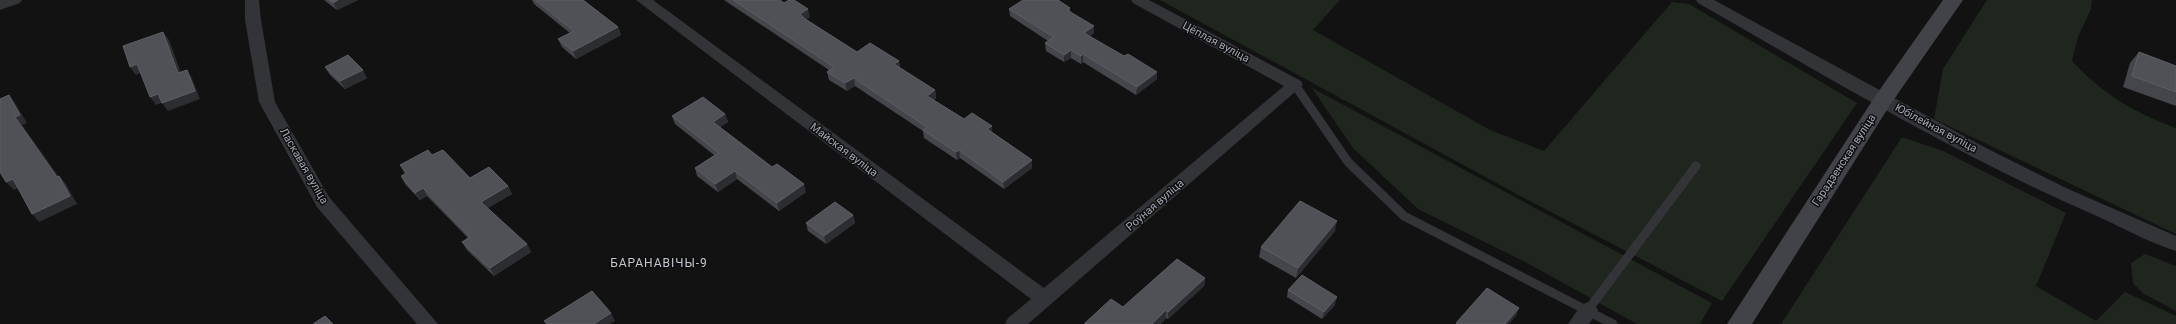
<svg xmlns="http://www.w3.org/2000/svg" width="2176" height="324" viewBox="0 0 2176 324" font-family="Roboto,sans-serif">
<rect width="100%" height="100%" fill="#121213"/>
<!-- green -->
<path fill="#1e261e" d="M1160 0H1340L1313 30 1490 130 1544 151 1672 2 1689 4 1857 103 1722 301 1524 198Z
M1987 0H2092L2091 9 2078 37 2072 61C2103 94 2133 112 2176 128V234L1934 119 1943 69Z
M1312 88 1712 303 1700 324H1637L1529 264 1418 209 1353 148Z
M1902 137 1943 151 2066 213 2036 286 2096 321 2125 292 2176 316V324H1781Z
M2145 254 2176 266V311L2144 294 2133 283 2131 263Z"/>
<g fill="none" stroke-linecap="round" stroke-linejoin="round">
<!-- lane -->
<path stroke="#333438" stroke-width="9" d="M1295 85 1348 162 1404 216 1613 324
M1588 310 1696 166"/>
<!-- street -->
<path fill="#333438" fill-rule="evenodd" d="M0 0H22L20 3 0 10Z
M245 0H259L261 20 275 102 329 197 438 324H417L317 207 259 102 245 20Z
M636 0H653L1044 288 1284 86 1133 3 1131 0H1149L1301 81 1303 85 1028 324H1005L1008 318 1031 299Z
M1696 0H1714L1988 149 2066 188 2176 236V251C2147 242 2118 225 2090 213 1954 154 1826 76 1698 3Z
M1588 302 1595 305 1598 310 1589 324H1568L1581 305Z"/>
<!-- secondary -->
<path fill="#414348" fill-rule="evenodd" d="M1943 0H1963L1890 105 1752 324H1727L1876 95Z"/>
</g>
<!-- wall -->
<path fill="#45464b" d="M324 0H358L337 10Z
M532 0H583L618 27 621 35 576 59 562 47 558 39 570 33 534 4Z
M724 0H776L810 17 806 19 857 52 899 61 900 68 935 90 936 98 934 100 964 119 992 126V132L1032 160V168L1004 189 960 158 957 160 924 138 923 131 855 86 847 91 829 80 827 72 829 70Z
M1070 8V11L1094 33 1090 36 1157 79 1136 95 1083 62 1081 64 1071 58 1064 62 1046 51 1045 43 1048 41 1010 16 1009 9Z
M2139 52 2176 66V106L2123 87 2130 63Z
M325 67 367 78 345 89 330 75Z
M725 114 728 122 720 127 772 167 806 192 779 211 737 179 718 192 697 176 695 168 714 155 675 124 672 116Z
M432 155 470 178 508 186 512 194 487 208 527 244 531 252 494 276 467 250 462 242 468 238 427 196 420 200 405 184 401 176 405 174 400 165Z
M853 215 855 223 826 244 808 231 806 223Z
M1335 231 1296 278 1259 257 1261 247Z
M1205 278 1204 286 1168 319 1166 318 1160 324H1084L1123 307Z
M1288 290 1335 305 1322 319 1287 297Z"/>
<!-- shaded-wall -->
<path fill="#2c2d30" d="M338 0H358L337 10 333 3Z
M808 9 810 17 802 21 800 14Z
M1094 26V33L1084 41V33Z
M618 27 621 35 576 59 573 51Z
M163 32 169 40 184 81 178 73Z
M1071 50V58L1064 62V55Z
M1083 54V62L1081 64V56Z
M899 61 900 69 894 64Z
M137 64 143 72 136 75 130 67Z
M187 70 192 78 200 99 168 111 162 103Z
M363 70 367 78 345 89 340 81Z
M1157 72V79L1136 95 1137 87Z
M854 78 855 86 847 91 845 83Z
M935 90 936 98 928 104 927 96Z
M158 94 164 102 156 105 150 97Z
M9 95 15 103 27 123 22 125 61 180 59 176 66 184 77 204 39 222 32 214 57 177 15 117Z
M725 114 728 122 715 130 713 122Z
M992 126V134L987 129Z
M959 150 960 158 957 160 956 152Z
M1032 160V168L1004 189 1003 182Z
M735 171 737 179 718 192 715 184Z
M13 179 20 187 14 190 6 182Z
M804 184 806 192 779 211 777 203Z
M508 186 512 194 485 210 481 202Z
M423 188 427 196 420 200 415 193Z
M853 215 855 223 826 244 824 236Z
M1337 221 1335 231 1296 278 1298 268Z
M527 244 531 252 494 276 490 268Z
M1205 278 1204 286 1168 319V312Z
M1337 297 1335 305 1322 319 1324 312Z
M1519 308 1516 316 1509 324H1505Z
M1166 310V318L1160 324H1152Z
M611 313 615 321 610 324H594Z"/>
<!-- building -->
<path fill="#4f5156" stroke="#5c5f65" d="M329 0H338L333 3Z
M535 0H583L618 27 573 51 558 39 574 31Z
M733 0H776L778 1 780 0 784 3 789 0H794L808 9 800 14 805 19 857 52 870 43 899 61 894 64 935 90 927 96 964 119 972 113 992 126 987 129 1032 160 1003 182 959 150 956 152 923 130 927 127 854 78 845 83 827 72 834 67Z
M1023 0H1058L1070 8 1067 10 1094 26 1084 33 1124 56 1128 54 1157 72 1137 87 1083 54 1081 56 1071 50 1064 55 1045 43 1054 37 1009 9Z
M163 32 178 73 187 70 195 91 162 103 158 94 150 97 137 64 130 67 123 46Z
M2139 52 2176 66V92L2132 76Z
M348 55 363 70 340 81 325 67Z
M9 95 20 115 15 117 57 177 59 176 70 196 32 214 13 179 6 182 0 172V99Z
M703 97 725 114 713 122 772 167 777 164 804 184 777 203 735 171 715 184 695 168 719 153 672 116Z
M428 150 432 155 443 150 470 178 489 167 508 186 481 202 527 244 490 268 462 242 470 237 423 188 415 193 401 176 407 173 400 165Z
M1300 201 1337 221 1298 268 1261 247Z
M835 202 853 215 824 236 806 223Z
M1177 259 1205 278 1168 312 1166 310 1152 324H1084L1111 299 1123 307Z
M1302 275 1337 297 1324 312 1288 290Z
M1487 288 1519 308 1505 324H1458L1456 323Z
M592 291 611 313 594 324H547L544 321Z
M325 316 333 324H313Z"/>
<g text-anchor="middle" dominant-baseline="central" stroke-width="3" stroke-linejoin="round" paint-order="stroke">
<!-- street labels -->
<g font-size="11" fill="#a3a9b4" stroke="#0d0d0e">
<text transform="translate(1216 42) rotate(28)">Цёплая вуліца</text>
<text transform="translate(1936 128) rotate(28)">Юбілейная вуліца</text>
<text transform="translate(844 150) rotate(37)">Майская вуліца</text>
<text transform="translate(1844 160) rotate(-57)">Гарадзенская вуліца</text>
<text transform="translate(304 166) rotate(60)">Ласкавая вуліца</text>
<text transform="translate(1155 205) rotate(-41)">Роўная вуліца</text>
</g>
<!-- neighbourhood labels -->
<g font-size="12" letter-spacing="1" fill="#c4c8d0" stroke="#0d0d0e">
<text x="659" y="263">БАРАНАВІЧЫ-9</text>
</g>
</g>
</svg>
